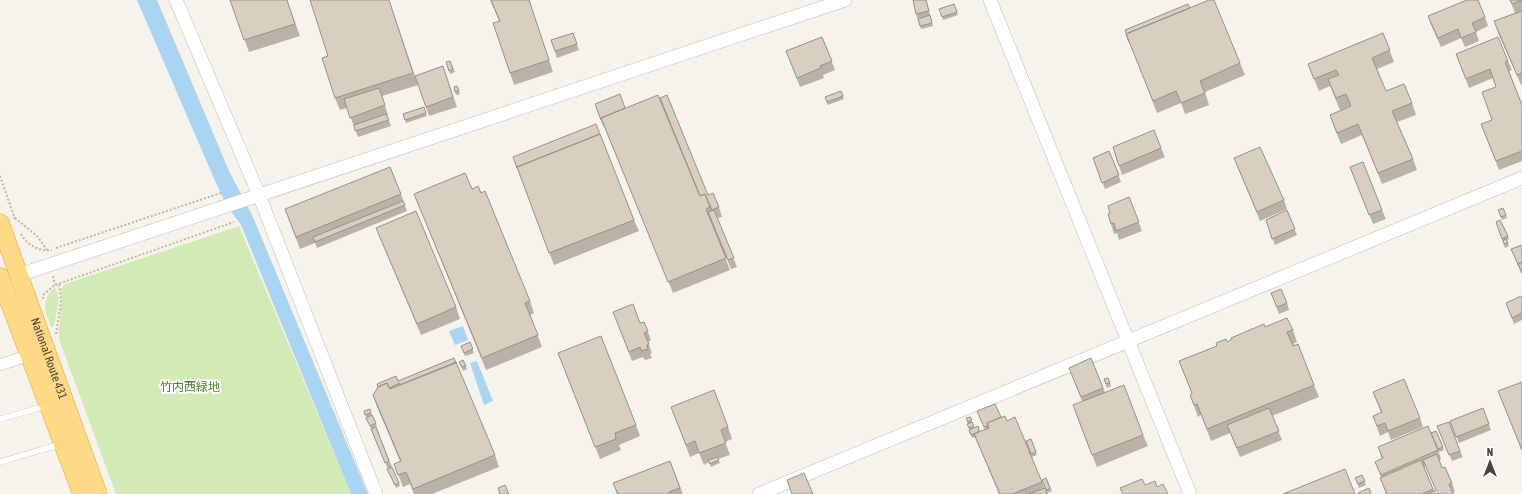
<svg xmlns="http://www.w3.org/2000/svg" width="1522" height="494" viewBox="0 0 1522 494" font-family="'Asap Condensed','Noto Sans JP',sans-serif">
<rect width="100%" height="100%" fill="#f6f3ec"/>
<!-- green -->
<path fill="#d2eab5" d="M239 226 351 494H116L59 339C58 322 63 306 61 289L65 284Z
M55 287 59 299 54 327H51C45 309 40 301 55 287Z"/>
<!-- water -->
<path fill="#a9d4f2" d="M137 0H157L229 171 253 217 368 494H351L241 225 227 206 216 183Z
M463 326 468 340 455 345 449 331Z
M477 361 493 401 484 405 470 363Z"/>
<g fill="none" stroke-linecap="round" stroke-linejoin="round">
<!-- service casing -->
<g stroke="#c2bbae" stroke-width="6">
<path id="service" d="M0 419 46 406
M0 462 61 444"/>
</g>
<!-- minor casing -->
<g stroke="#c2bbae" stroke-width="12">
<path id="minor" d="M0 365 29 355"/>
</g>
<!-- tertiary casing -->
<g stroke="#c2bbae" stroke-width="14">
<path id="tertiary" d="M176 0 259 195 376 494
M990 0 1190 494
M19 275 845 0
M759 494 1522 178"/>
</g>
<!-- trunk casing -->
<g stroke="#e0a43c" stroke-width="19">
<g id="trunk">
<path id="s1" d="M0 223 98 494"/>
<path d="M0 277 82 494"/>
</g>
</g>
<!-- path -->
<path stroke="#c4b79f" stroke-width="2" stroke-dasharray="2 2" stroke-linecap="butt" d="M0 176 15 219
M15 218 37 236 47 250
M21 234C27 245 40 252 52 250
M56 248 221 193
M53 276 55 285
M43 299 44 294 55 285 234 222
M56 334 61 301 59 283"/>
<!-- service -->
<use href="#service" stroke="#fff" stroke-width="5.5"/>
<!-- minor -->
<use href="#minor" stroke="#fff" stroke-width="11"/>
<!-- tertiary -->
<use href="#tertiary" stroke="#fff" stroke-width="13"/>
<!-- trunk -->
<use href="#trunk" stroke="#ffd985" stroke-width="18"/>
</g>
<!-- wall -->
<path fill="#bab2a6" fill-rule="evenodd" d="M230 0H287L300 36 249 52Z
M389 0 418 85 382 96 388 115H387L391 126 358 137 347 108 340 110 335 98 328 56Z
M490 0H529L553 72 514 85 510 73 499 21Z
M913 0H926L933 26 921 29 916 14Z
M1510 0H1522V87L1498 33 1494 21 1515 13Z
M954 4 958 15 943 20 942 17Z
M1190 8 1240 63 1245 75 1205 92 1209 105 1185 114 1181 103 1157 113 1125 30Z
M1428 16 1485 17 1488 26 1476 32 1479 41 1465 47 1461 38 1441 47 1431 25Z
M573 33 579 50 557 58 551 40Z
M1383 33 1394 62 1377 69 1386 91 1412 103 1416 115 1397 122 1413 159 1417 170 1382 184 1362 135 1341 144 1334 127 1330 115 1350 106 1340 110 1330 86 1319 91 1308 64Z
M822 37 835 70 823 75 824 78 800 87 786 51Z
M1456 54 1508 61 1512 70 1509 71 1522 105V161L1499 170 1481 124 1492 120 1496 87 1493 78 1469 88Z
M450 61 455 72 450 74 446 62Z
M415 76H446L457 107 429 116Z
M457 86 460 94 456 95 454 87Z
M841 91 844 99 828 105 825 97Z
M660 98 708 195 719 207 722 217 717 218 737 267 731 269 711 221 730 270 673 293 604 126H603L595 104 625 108 663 107Z
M424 107 427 116 406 123 403 114Z
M1113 147 1161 148 1165 157 1122 175Z
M1109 151 1121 182 1105 189 1093 158Z
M513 157 634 220 639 231 554 265Z
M1234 158 1284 200 1287 209 1260 221Z
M1350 167 1382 210 1386 219 1373 224Z
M472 189 530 301 534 313 530 315 542 347 486 370 414 194Z
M401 194 407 211 317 248 315 243 300 249 285 209Z
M1129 197 1142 231 1119 240 1117 233 1114 234 1108 214 1110 213Z
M1503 208 1507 218 1502 220 1498 210Z
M1287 210 1297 235 1275 245 1266 220Z
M1496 222 1508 236 1509 239 1507 240 1509 246 1505 248Z
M376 228 456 307 460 319 421 335 381 240Z
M1522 245V275L1511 249Z
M1271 293 1287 303 1289 310 1279 314Z
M1522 298V320L1514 324 1506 303Z
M613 312 640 323 644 322 651 340 648 342 652 353 650 354 652 358 645 360 643 357 632 361Z
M1265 327 1293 330 1297 342 1293 344 1314 385 1319 397 1272 416 1282 440 1240 457 1230 433 1211 441 1201 415 1198 417 1190 395 1192 394 1179 361Z
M470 342 474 353 465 356 461 346Z
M558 353 636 425 640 436 619 445 621 450 600 459Z
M1091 358 1105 392 1143 435 1148 446 1097 467 1077 417 1082 401 1069 368Z
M463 360 467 369 463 371 459 362Z
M1108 378 1111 386 1107 388 1104 379Z
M398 381 495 455 499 467 432 494H414L410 484 403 487 394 464 400 461 377 407 373 395Z
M1522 382V451L1498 391Z
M1373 392 1420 418 1423 427 1391 440 1388 432 1380 436 1373 416 1381 413Z
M671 407 728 427 732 439 725 442 730 455 718 459 720 463 711 467 709 462 704 465 699 453 690 457Z
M1483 408 1491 430 1459 443 1450 421Z
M364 411 371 413 377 426 371 429Z
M977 411 1001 417 1007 421 1042 482 1044 488 1048 494H999L975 437 972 438 969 430V429L966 418 970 417 974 428 980 431 985 429Z
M1437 426 1460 451 1463 457 1452 461Z
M376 427 392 467 388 469 371 429Z
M1432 436 1443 447 1444 450 1439 452Z
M1031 439 1037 455 1032 457 1026 441Z
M1378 447 1438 450 1441 459 1439 460 1442 468 1452 483 1455 492 1452 493 1453 494H1386L1380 478 1381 477 1375 462 1382 459ZM1426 466 1436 490 1434 491 1424 467Z
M670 461 683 494H617L613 483Z
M387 469 399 483 400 486 396 488Z
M1362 475 1366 485 1359 488 1355 478Z
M1046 478 1052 491 1047 493 1042 480Z"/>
<!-- building -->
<path fill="#d8cfc1" stroke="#979187" d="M230 0H287L295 24 244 40Z
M310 0H389L413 73 335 98 322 58 328 56Z
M491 0H529L549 60 510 73 493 23 500 21Z
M913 0H926L929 11 916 14Z
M1209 0H1214L1240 63 1200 81 1205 93 1181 103 1176 91 1153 101 1126 34Z
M1467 0H1478L1485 17 1472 23 1476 32 1461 38 1458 29 1438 38 1428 16Z
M1510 0H1522L1512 4Z
M954 4 957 12 942 17 939 9Z
M1188 4 1190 8 1126 34 1129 42 1125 30Z
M1522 11V73L1517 75 1494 21Z
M930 15 932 23 920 26 918 19Z
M573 33 577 44 555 51 551 40Z
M1383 33 1390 50 1372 58 1386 91 1404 84 1412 103 1392 111 1413 159 1378 173 1358 124 1337 133 1330 115 1351 106 1346 94 1336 98 1328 79 1339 75 1336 70 1314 79 1308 64Z
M822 37 832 61 820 66 821 68 797 78 786 51Z
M1498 37 1508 61 1505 62 1522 105V151L1496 161 1481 124 1492 120 1482 92 1496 87 1490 69 1466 79 1456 54Z
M450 61 453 69 449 71 446 62Z
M443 66 453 97 426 107 415 76Z
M457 86 459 91 455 92 454 87Z
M379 88 385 105 350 118 344 99Z
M841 91 843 96 827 102 825 97Z
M620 94 625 108 601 118 602 119 601 120 595 104Z
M658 95 700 196 705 194 710 207 706 209 726 258 668 282 601 118Z
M667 95 708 195 713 193 719 207 712 210 705 194 700 196 660 98Z
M424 107 426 113 405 120 403 114Z
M386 114 389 120 355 131 354 125Z
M596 124 600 134 517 167V168L513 157Z
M1154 130 1161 148 1119 166 1113 147Z
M600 134 634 220 549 253 517 167Z
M1260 147 1284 200 1257 212 1234 158Z
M1109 151 1119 175 1102 183 1093 158Z
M1363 162 1382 210 1369 215 1350 167Z
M390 167 401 194 296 237 285 209Z
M465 173 472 189 478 186 481 193 485 191 530 301 525 303 538 335 482 358 414 194Z
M1129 197 1139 222 1116 231 1114 223 1111 224 1108 214 1110 213 1108 206Z
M403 201 405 205 315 242 313 237Z
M1503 208 1506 215 1501 217 1498 210Z
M714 210 734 258 728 260 708 212Z
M1287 210 1295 229 1272 239 1266 220Z
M416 211 456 307 417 324 376 228Z
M1500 220 1508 236 1502 239 1496 222Z
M1506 239 1508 243 1504 244 1503 240Z
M1522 245V262L1518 264 1519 266 1511 249Z
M1522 262V273L1518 264Z
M1281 289 1287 303 1277 307 1271 293Z
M1521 296 1522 298V313L1512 318 1506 303Z
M633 304 640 323 644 322 648 331 644 333 649 344 647 345 648 349 641 351 640 347 629 352 613 312Z
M1287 318 1293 330 1287 332 1293 346 1298 344 1314 385 1207 429 1197 404 1194 405 1190 395 1192 393 1179 361 1217 346 1216 343 1226 339 1227 342 1232 339 1231 338 1264 324 1265 327Z
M601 336 636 425 615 433 616 439 595 447 558 353Z
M470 342 473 349 464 353 461 346Z
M454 358 456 363 400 385V383L389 388 387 383 378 387 377 384 396 376 398 381Z
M1091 358 1103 388 1081 397 1069 368Z
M463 360 466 366 462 367 459 362Z
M456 362 495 455 413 489 406 472 398 475 394 464 401 461 373 395 378 387 387 383 390 389Z
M1108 378 1110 383 1106 384 1104 379Z
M1404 379 1420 418 1388 431 1385 423 1377 426 1373 416 1382 412 1373 392Z
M1522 382V450L1498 391Z
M1124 385 1143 435 1092 455 1073 405Z
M714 390 728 427 721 430 726 443 699 453 695 441 686 445 671 407Z
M995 404 1001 417 987 423 988 426 984 427 977 411Z
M1269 408 1279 431 1237 448 1227 425Z
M1483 408 1489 424 1456 437 1450 421Z
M370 409 371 413 365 415 364 411Z
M372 415 376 423 370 426 366 418Z
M1005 416 1007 421 1015 417 1042 482 1012 494H1000L974 434 989 428 987 423Z
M970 417 972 420 968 422 966 418Z
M972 422 974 426 969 428 967 424Z
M1449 422 1460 451 1449 455 1437 426Z
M978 426 979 431 974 434 976 438 974 434 971 435 969 430Z
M1428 426 1438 450 1381 475 1375 462 1383 458 1378 447Z
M376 427 389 461 385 463 371 429Z
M1436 431 1443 447 1438 449 1431 433Z
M1031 439 1036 452 1031 454 1026 441Z
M1437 454 1442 468 1445 467 1452 483 1449 484 1453 494H1427L1436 490 1423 460Z
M717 457 719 460 710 464 708 460Z
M1421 460 1433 489 1422 494H1387L1380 478Z
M670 461 680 488 669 492 670 494H618L613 483Z
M392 467 399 483 395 485 387 469Z
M1345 469 1355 494H1283Z
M804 473 813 494H792L787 480Z
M1362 475 1365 481 1358 484 1355 478Z
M1046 478 1050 488 1046 490 1042 480Z
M1142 479 1145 485 1155 481 1157 487 1163 484 1168 494H1123L1120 488Z
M505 485 509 494H500L498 488Z
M1045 488 1047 494H1029Z
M1369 488 1371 493 1369 494H1358V493Z"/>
<g text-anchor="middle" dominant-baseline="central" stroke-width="4" stroke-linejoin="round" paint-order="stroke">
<!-- street labels -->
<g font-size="12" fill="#4b4439" stroke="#fff">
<text stroke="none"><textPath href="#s1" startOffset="144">National Route 431</textPath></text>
</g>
<!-- park labels -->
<g font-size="12" fill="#4a7f2a" stroke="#fff">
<text x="190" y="387">竹内西緑地</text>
</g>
</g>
<!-- north arrow -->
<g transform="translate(1490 462)" stroke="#ffffff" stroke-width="3" paint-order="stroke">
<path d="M0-3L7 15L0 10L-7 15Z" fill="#4b4439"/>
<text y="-6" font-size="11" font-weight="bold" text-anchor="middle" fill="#4b4439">N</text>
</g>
</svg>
